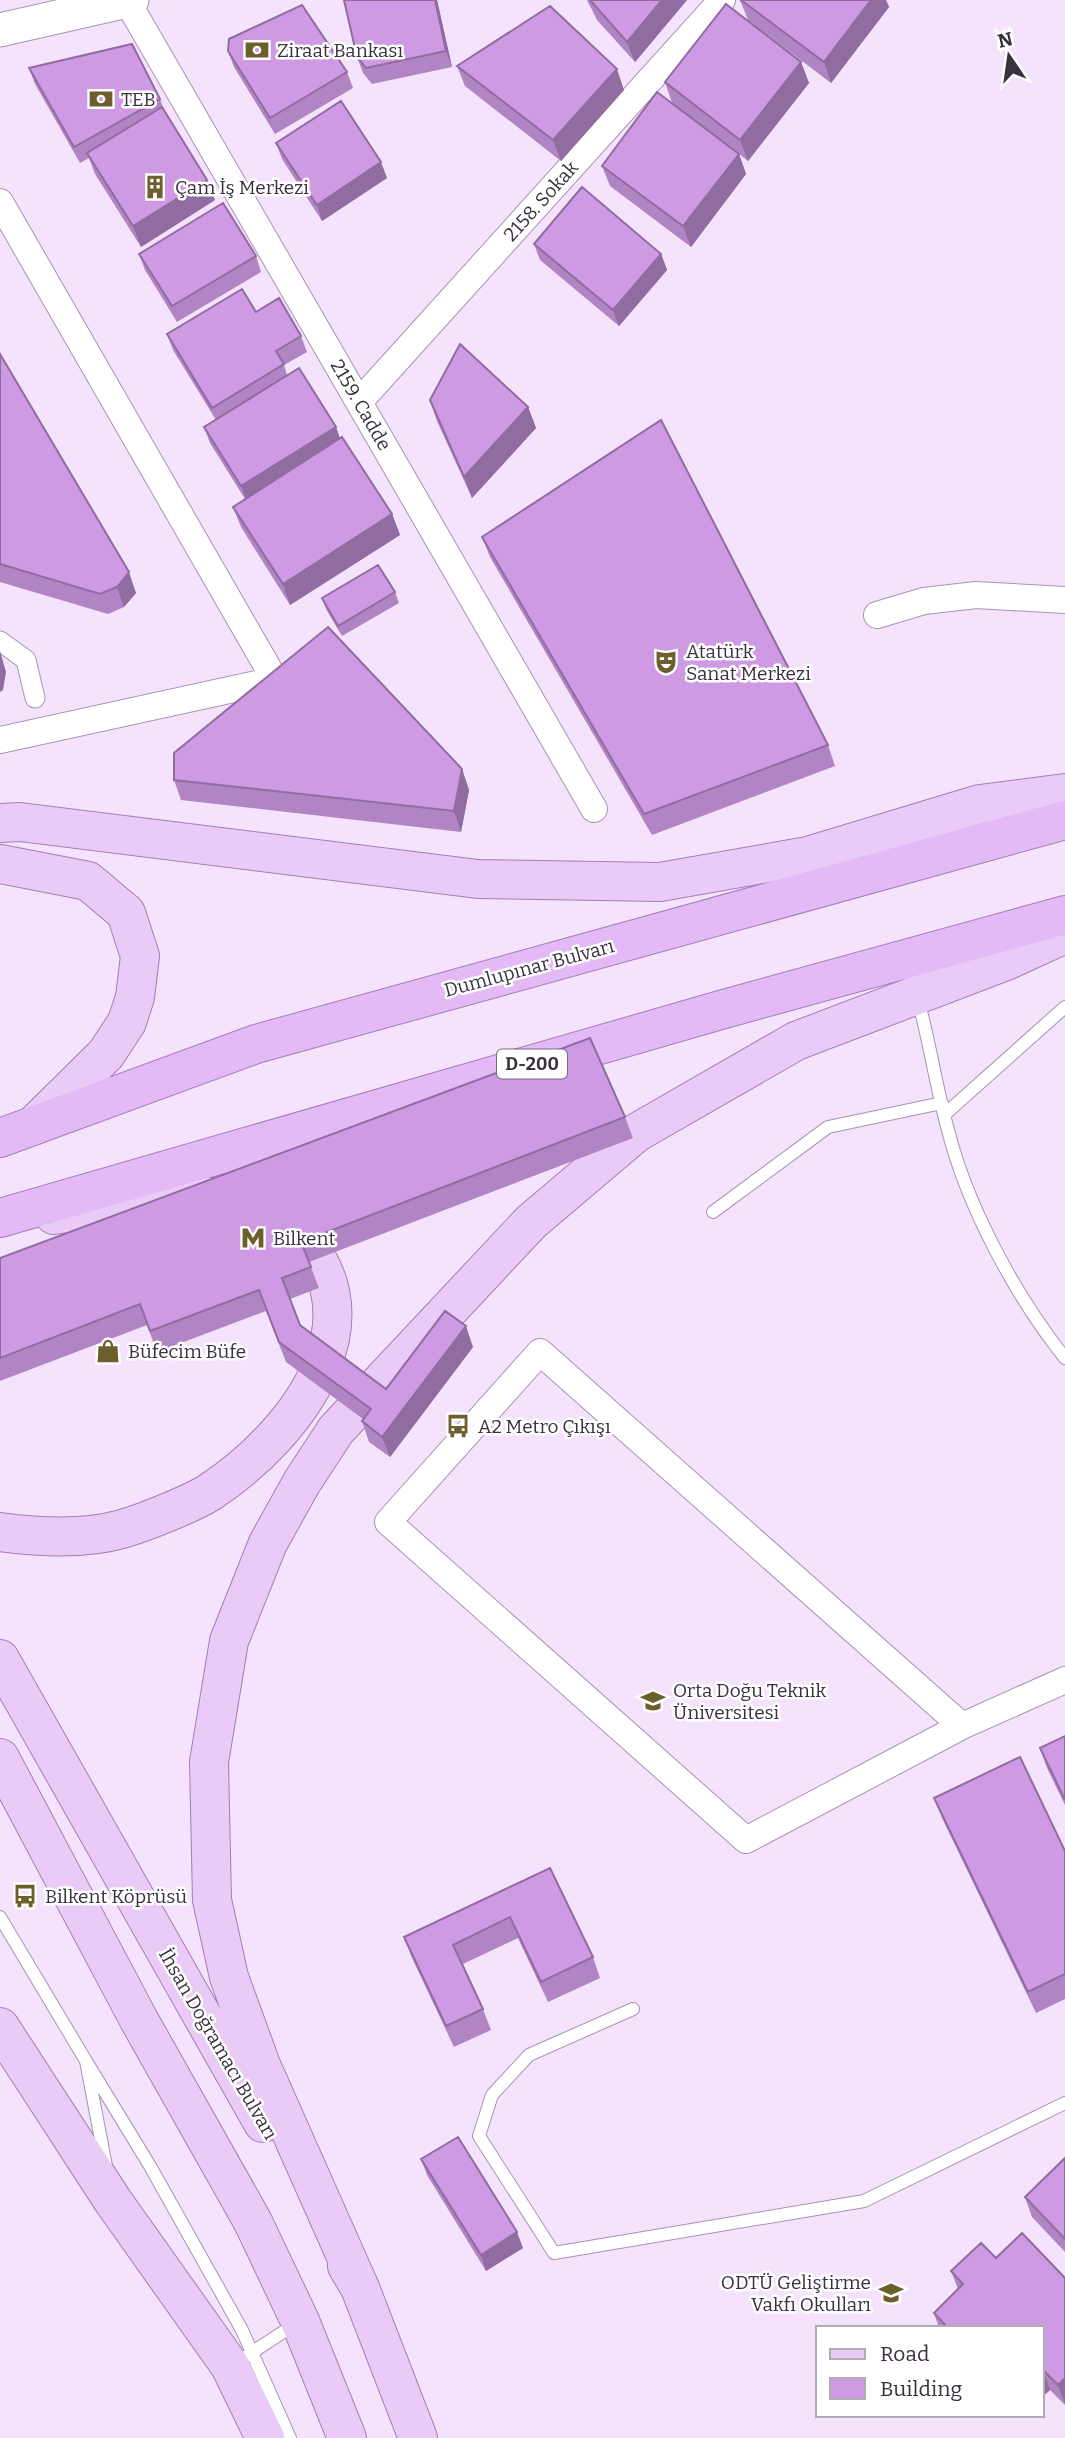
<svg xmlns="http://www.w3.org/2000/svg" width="1065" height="2438" viewBox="0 0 1065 2438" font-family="Bitter,serif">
<rect width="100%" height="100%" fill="#f5e3fd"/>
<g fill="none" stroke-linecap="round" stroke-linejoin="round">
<!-- service casing -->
<g stroke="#a894b2" stroke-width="14">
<path id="service" d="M918 1000C930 1043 936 1087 948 1130 967 1206 1016 1297 1065 1358
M944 1115 1065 1007
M713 1212 828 1127 942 1103
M0 1917 86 2061 106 2166
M633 2009 529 2055 492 2095 479 2136 554 2253 864 2201 1065 2103
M86 2061 150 2166 242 2330 290 2438
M248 2355 297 2323"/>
</g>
<!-- pedestrian casing -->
<g stroke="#a894b2" stroke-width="21">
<path id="pedestrian" d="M0 641 26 660 35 698"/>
</g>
<!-- minor casing -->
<g stroke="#a894b2" stroke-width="28">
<path id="minor" d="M127 1 594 809
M0 202 275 680 0 740
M359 402 722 0
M877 615 924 601 976 595 1065 600
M962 1726 540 1352 388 1522 746 1840 962 1726 1065 1680"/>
</g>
<!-- tertiary casing -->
<g stroke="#a894b2" stroke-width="35">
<path id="tertiary" d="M0 30 132 0"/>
</g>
<!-- primary casing -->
<g stroke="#a37eb4" stroke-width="40">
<path id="primary" d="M0 823 20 822 478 879 660 882 808 856 980 804 1065 793
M0 864 88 881 126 913 140 956 135 997 127 1022 106 1054 33 1126
M54 1215 172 1198 210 1197
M0 1532C39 1537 83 1540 122 1529 143 1523 191 1504 210 1492 299 1433 393 1309 282 1220
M0 1659 263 2123
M0 1758 139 2020 253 2222 300 2321 347 2438
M0 2027 113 2201 230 2366 265 2438
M347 2266 360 2288 418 2438
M360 2288 261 2065 229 1977 212 1900 209 1762 229 1641 268 1543 302 1482 336 1430 531 1222 636 1133 796 1041 1006 961 1065 934"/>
</g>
<!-- trunk casing -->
<g stroke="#a37eb4" stroke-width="40">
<path id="trunk" d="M0 1138 256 1044 1065 820
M0 1218 724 1009 1065 915"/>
</g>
<!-- service -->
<use href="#service" stroke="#fff" stroke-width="12"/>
<!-- pedestrian -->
<use href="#pedestrian" stroke="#fff" stroke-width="19"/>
<!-- minor -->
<use href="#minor" stroke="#fff" stroke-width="26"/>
<!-- tertiary -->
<use href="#tertiary" stroke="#fff" stroke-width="33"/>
<!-- primary -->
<use href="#primary" stroke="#eacbf8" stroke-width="38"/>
<!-- trunk -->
<use href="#trunk" stroke="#e3baf6" stroke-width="38"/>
</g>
<!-- wall -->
<path fill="#b184c4" d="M437 0 452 67 372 84 363 73 357 57Z
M587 0H687L635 62 597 20Z
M740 0H886L889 7 831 83 748 20Z
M228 51 347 72 353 88 275 134 234 67Z
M801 62 809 83 748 161 739 154 746 174 691 247 610 186 602 166 672 103 665 82Z
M457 66 624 90 561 161 465 86Z
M29 68 160 99 164 111 215 200 141 247 95 174 89 158 80 163 35 84Z
M276 143 387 178 322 221 282 159Z
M534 244 661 254 667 270 619 326 540 260Z
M139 254 256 256 261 272 177 322 145 270Z
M256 312 301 336 307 352 284 365 287 375 336 427 340 438 392 514 400 535 290 605 241 527 233 507 245 499 210 443 204 427 216 420 173 350 167 334Z
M0 354 136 593 124 607 108 614 0 582Z
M430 400 528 407 536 428 472 498 437 421Z
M482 537 828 745 835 766 652 835 490 557Z
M395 592 399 603 342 636 326 609 322 598Z
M462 769 469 790 461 832 181 800 174 780Z
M625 1117 633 1138 309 1262 319 1288 290 1299 300 1325 386 1389 473 1347 390 1457 369 1442 362 1421 363 1419 286 1362 266 1311 157 1352 147 1325 0 1381V1258Z
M1065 1736V1805L1047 1768 1040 1748Z
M934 1798 1065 1851V1999L1036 2013 942 1818Z
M550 1868 593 1957 600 1978 548 2002 518 1938 463 1964 483 2009 491 2030 454 2047 412 1958 404 1937Z
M1065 2158V2252L1032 2217 1025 2197Z
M421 2159 523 2248 486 2271 427 2175Z
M996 2258 1065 2278V2405L1050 2390 1042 2397V2328H939L934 2313 958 2289 951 2271Z"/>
<!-- shaded-wall -->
<path fill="#906ca0" d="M435 0H437L452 67 446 51Z
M662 0H687L635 62 627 42Z
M871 0H886L889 7 831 83 824 62Z
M801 62 809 83 748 161 740 140Z
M617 69 624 90 561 161 553 140Z
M739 154 746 174 691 247 683 226Z
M381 162 387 178 322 221 317 205Z
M207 180 215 200 141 247 133 226Z
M661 254 667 270 619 326 613 310Z
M528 407 536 428 472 498 464 477Z
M336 427 341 443 247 502 241 486Z
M392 514 400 535 290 605 283 584Z
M129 572 136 593 124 607 117 587Z
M0 651 6 672 3 690 0 692Z
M462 769 469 790 461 832 454 811Z
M466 1326 473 1347 390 1457 382 1437Z
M517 2232 523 2248 486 2271 481 2255Z
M1043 2369 1050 2390 1042 2397Z
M1065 2378V2404L1058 2385Z"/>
<!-- building -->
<path fill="#ce9ae4" stroke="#906ca0" stroke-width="2" d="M344 0H435L446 51 366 68 357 57Z
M590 0H662L627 42Z
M741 0H871L824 62Z
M726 4 801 62 740 140 665 82Z
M302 5 347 72 270 118 228 51 229 39Z
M550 6 617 69 553 140 457 66Z
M132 44 160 99 74 147 29 68Z
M657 92 739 154 683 226 602 166Z
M341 101 381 162 317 205 276 143Z
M162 107 207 180 133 226 87 153Z
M582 187 661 254 613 310 534 244Z
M223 203 256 256 172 306 139 254Z
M242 289 256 312 279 298 301 336 276 351 284 364 212 408 167 334Z
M460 344 528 407 464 477 430 400Z
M0 354 129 572 117 587 100 594 0 564Z
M299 368 336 427 241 486 204 427Z
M661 420 828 745 644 814 482 537Z
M342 437 392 514 283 584 233 507Z
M378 565 395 592 338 626 322 598Z
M328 627 462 769 454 811 174 780V753Z
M590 1038 625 1117 301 1242 311 1267 282 1278 300 1325 386 1389 445 1311 466 1326 382 1437 362 1421 371 1409 279 1342 259 1290 150 1331 140 1304 0 1358V1258Z
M1065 1736V1800L1040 1748Z
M1020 1757 1065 1851V1974L1028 1992 934 1798Z
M550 1868 593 1957 541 1982 510 1917 453 1945 483 2009 446 2026 404 1937Z
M458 2137 517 2232 481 2255 421 2159Z
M1065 2158V2239L1025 2197Z
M1022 2233 1065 2278V2378L1058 2385 1042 2369V2328H948L934 2313 963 2284 951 2271 981 2243 996 2258Z"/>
<!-- icons -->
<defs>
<g id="bank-bare" transform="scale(1.89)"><path d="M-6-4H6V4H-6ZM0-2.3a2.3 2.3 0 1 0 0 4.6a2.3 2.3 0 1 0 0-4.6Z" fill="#6d5f2c" stroke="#fff" stroke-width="2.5" paint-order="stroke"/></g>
<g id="building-bare" transform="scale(1.89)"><path d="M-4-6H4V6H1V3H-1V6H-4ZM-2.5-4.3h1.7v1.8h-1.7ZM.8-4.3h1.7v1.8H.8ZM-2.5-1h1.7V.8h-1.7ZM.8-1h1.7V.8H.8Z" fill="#6d5f2c" stroke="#fff" stroke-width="2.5" paint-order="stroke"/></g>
<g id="theatre-bare" transform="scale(1.89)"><path d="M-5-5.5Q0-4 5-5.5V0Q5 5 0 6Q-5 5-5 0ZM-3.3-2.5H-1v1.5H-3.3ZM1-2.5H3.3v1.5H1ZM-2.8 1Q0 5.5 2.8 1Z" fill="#6d5f2c" stroke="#fff" stroke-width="2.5" paint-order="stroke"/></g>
<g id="metro-bare" transform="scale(1.89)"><path d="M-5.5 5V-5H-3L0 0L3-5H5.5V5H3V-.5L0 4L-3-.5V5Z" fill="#6d5f2c" stroke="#fff" stroke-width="2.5" paint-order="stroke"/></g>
<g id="shop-bare" transform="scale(1.89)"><path d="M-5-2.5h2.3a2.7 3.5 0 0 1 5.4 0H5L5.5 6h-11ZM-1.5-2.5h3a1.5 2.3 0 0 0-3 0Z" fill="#6d5f2c" stroke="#fff" stroke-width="2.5" paint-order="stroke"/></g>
<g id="bus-bare" transform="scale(1.89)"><path d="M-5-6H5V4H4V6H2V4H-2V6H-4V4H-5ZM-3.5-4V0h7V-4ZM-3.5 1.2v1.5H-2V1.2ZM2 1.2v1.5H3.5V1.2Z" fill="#6d5f2c" stroke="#fff" stroke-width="2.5" paint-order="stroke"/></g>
<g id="university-bare" transform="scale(1.89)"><path d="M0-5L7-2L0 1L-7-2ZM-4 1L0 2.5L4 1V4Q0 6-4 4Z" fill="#6d5f2c" stroke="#fff" stroke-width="2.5" paint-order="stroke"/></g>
<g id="school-bare" transform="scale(1.89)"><path d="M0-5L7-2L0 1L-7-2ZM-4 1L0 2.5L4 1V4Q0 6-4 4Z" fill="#6d5f2c" stroke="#fff" stroke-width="2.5" paint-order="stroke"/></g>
</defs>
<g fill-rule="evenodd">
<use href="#bank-bare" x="257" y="50"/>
<use href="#bank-bare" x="101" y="99"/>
<use href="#building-bare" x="155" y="187"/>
<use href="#theatre-bare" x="666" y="662"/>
<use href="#metro-bare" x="253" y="1238"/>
<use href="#shop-bare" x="108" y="1351"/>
<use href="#bus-bare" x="458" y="1426"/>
<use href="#university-bare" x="653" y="1701"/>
<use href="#bus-bare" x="25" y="1896"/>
<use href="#school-bare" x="891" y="2293"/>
</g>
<g text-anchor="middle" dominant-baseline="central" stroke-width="5" stroke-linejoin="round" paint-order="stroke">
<!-- shield labels -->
<rect fill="#fff" stroke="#756f78" stroke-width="2" x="497" y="1049.5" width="70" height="29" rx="5"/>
<g font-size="18" font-weight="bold" fill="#3a313e">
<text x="532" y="1064">D-200</text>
</g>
<!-- poi labels -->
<g font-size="19" fill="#3a313e" stroke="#fff" text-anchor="start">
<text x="277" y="50">Ziraat Bankası</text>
<text x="121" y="99">TEB</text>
<text x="175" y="187">Çam İş Merkezi</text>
<text x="686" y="651">Atatürk<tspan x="686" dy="22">Sanat Merkezi</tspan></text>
<text x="273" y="1238">Bilkent</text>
<text x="128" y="1351">Büfecim Büfe</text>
<text x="478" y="1426">A2 Metro Çıkışı</text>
<text x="673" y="1690">Orta Doğu Teknik<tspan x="673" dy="22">Üniversitesi</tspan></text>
<text x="45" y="1896">Bilkent Köprüsü</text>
<text x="871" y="2282" text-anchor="end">ODTÜ Geliştirme<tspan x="871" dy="22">Vakfı Okulları</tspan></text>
</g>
<!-- street labels -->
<g font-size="19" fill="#3a313e" stroke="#fff">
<text transform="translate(541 201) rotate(-48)">2158. Sokak</text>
<text transform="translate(361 405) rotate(60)">2159. Cadde</text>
<text transform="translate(529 968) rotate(-15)">Dumlupınar Bulvarı</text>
<text transform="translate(218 2044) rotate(60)">İhsan Doğramacı Bulvarı</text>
</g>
</g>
<!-- legend -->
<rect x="816" y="2326" width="228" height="91" fill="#ffffff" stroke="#b0adb2" stroke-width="2"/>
<rect x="830" y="2349" width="35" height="10" fill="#eacbf8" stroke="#b0adb2" stroke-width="2"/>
<text x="880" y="2361" font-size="21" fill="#3a313e">Road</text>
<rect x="830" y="2378" width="35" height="21" fill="#ce9ae4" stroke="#b0adb2" stroke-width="2"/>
<text x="880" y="2396" font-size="21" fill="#3a313e">Building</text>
<!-- north arrow -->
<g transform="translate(1009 56) rotate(347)" stroke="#ffffff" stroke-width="5" paint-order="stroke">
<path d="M0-5L12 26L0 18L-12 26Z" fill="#3a313e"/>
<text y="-10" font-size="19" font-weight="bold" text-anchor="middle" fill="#3a313e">N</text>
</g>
</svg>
